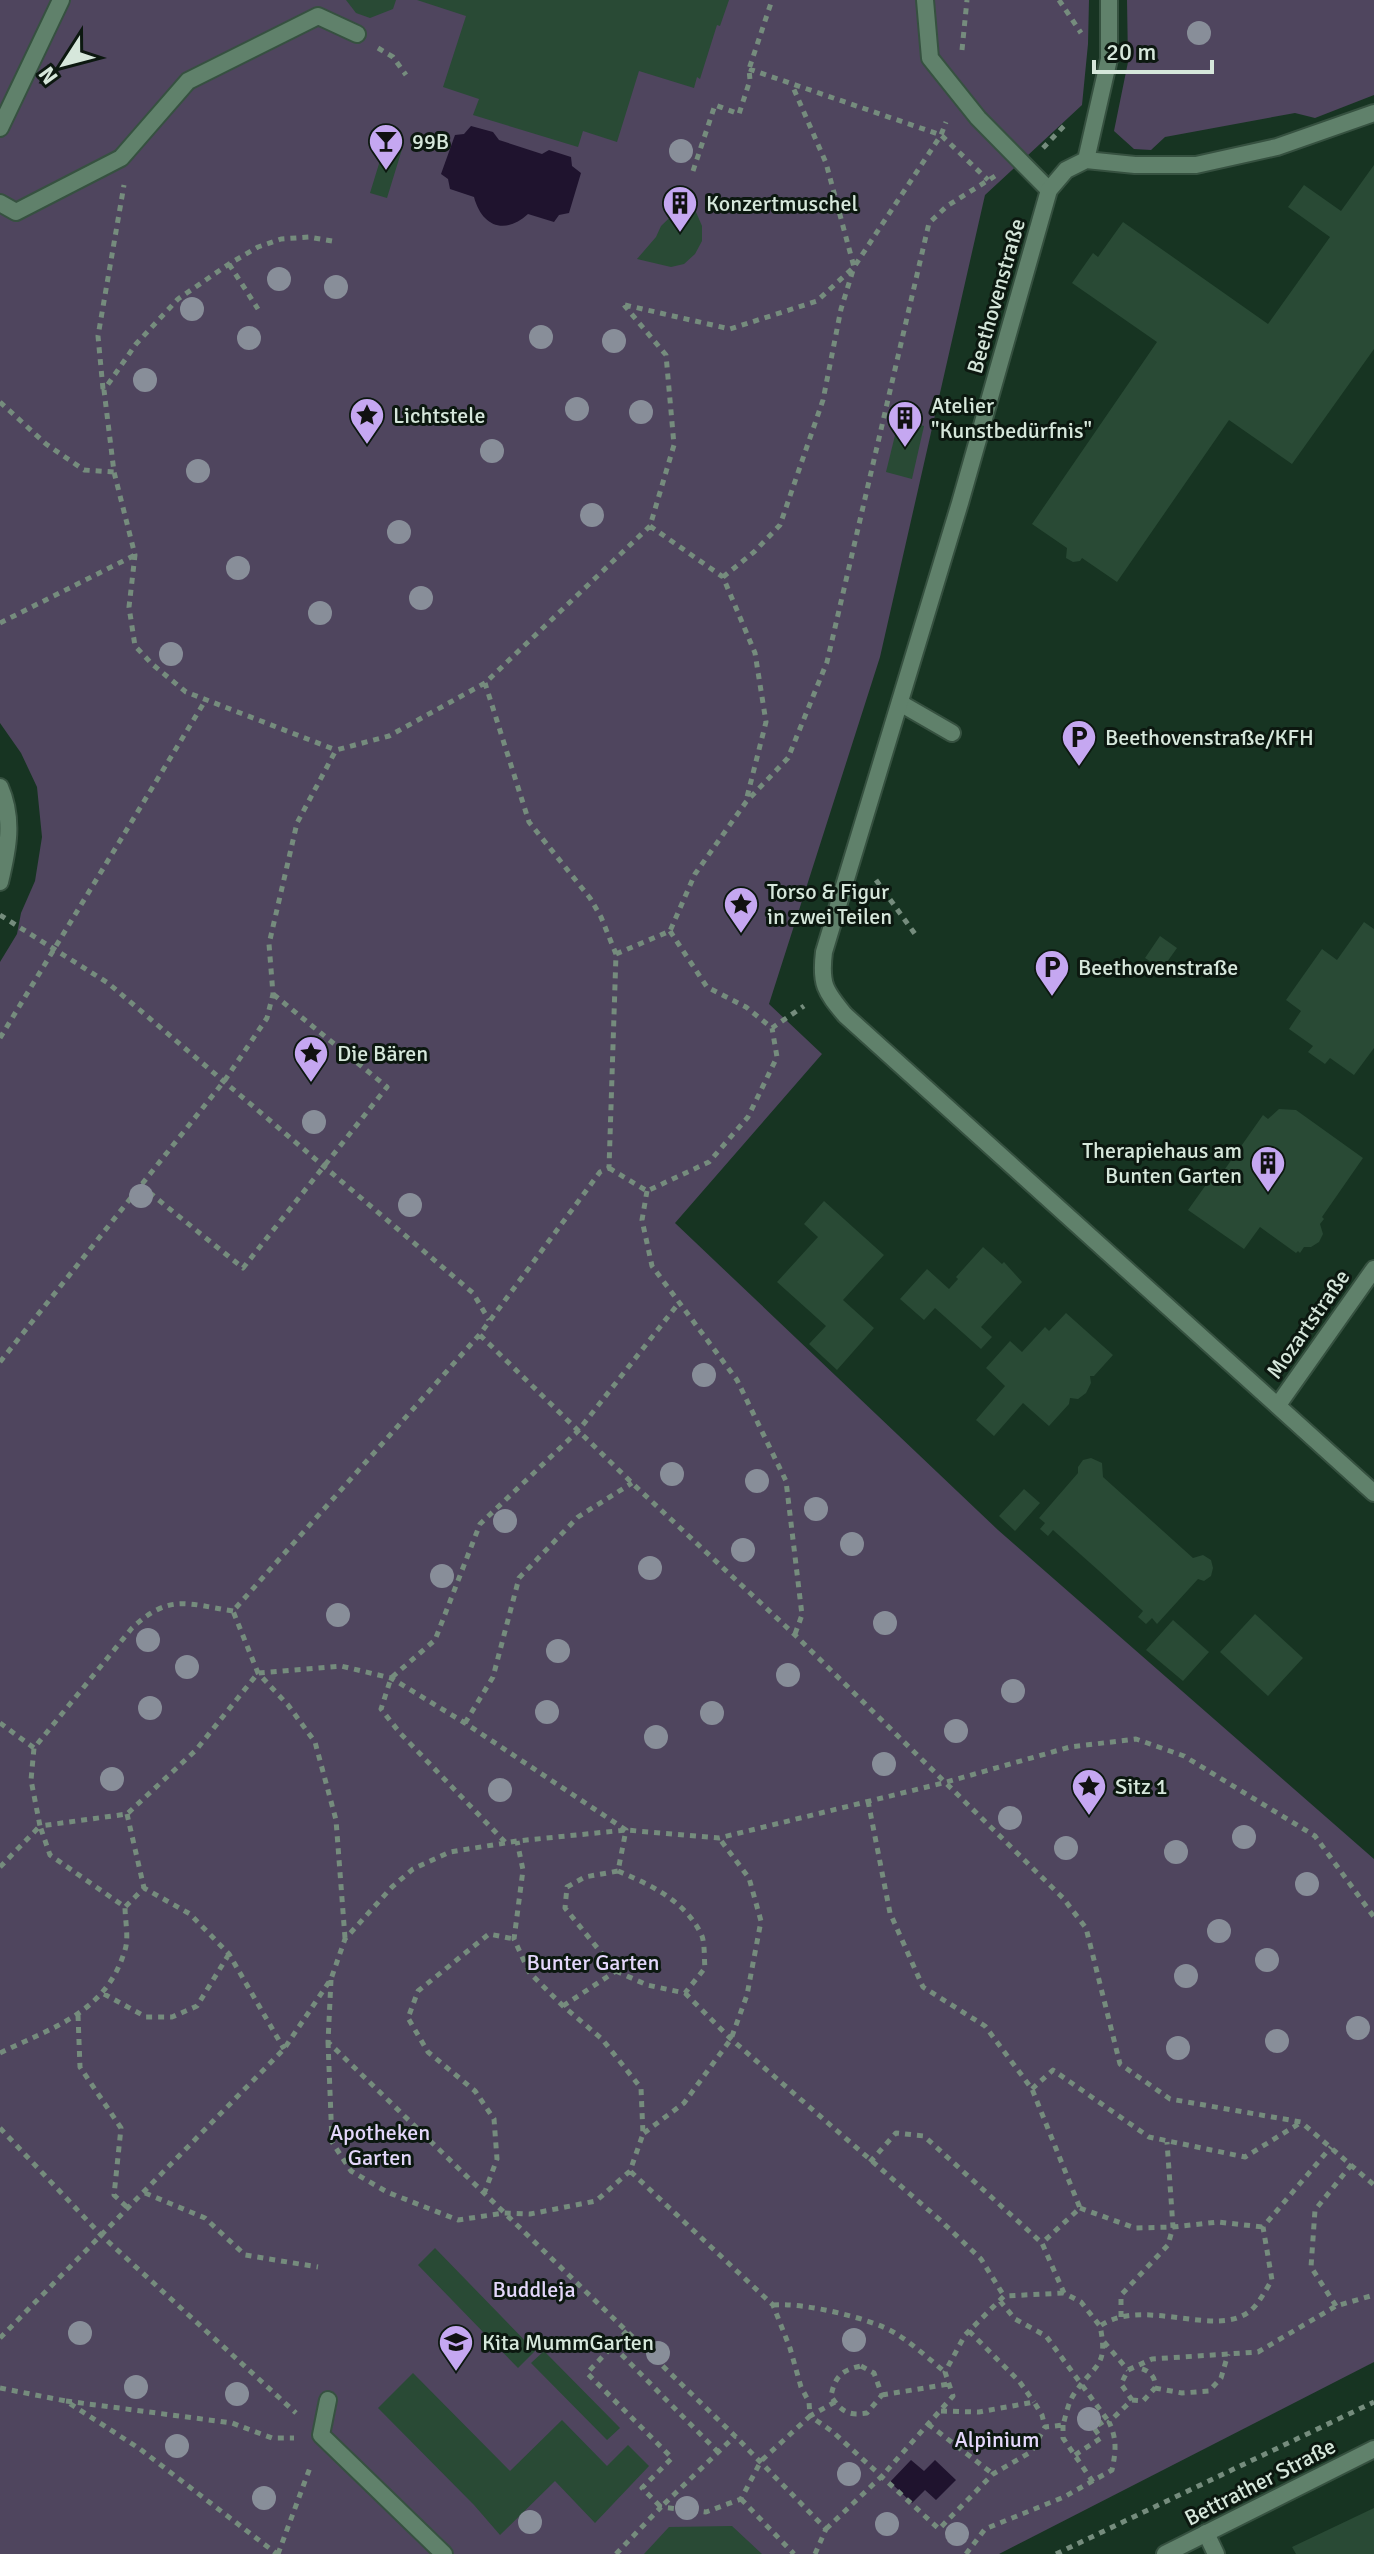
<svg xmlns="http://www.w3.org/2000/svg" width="1374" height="2554" viewBox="0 0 1374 2554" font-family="Signika,sans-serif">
<rect width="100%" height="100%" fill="#173422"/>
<!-- green -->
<path fill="#4f455e" d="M0 0H1089L1088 44 1082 105 985 195 880 657 769 1004 822 1054 675 1223 998 1530 1374 1859V2362L999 2554H0V962L17 934 21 913 35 881 42 837 37 787 21 753 0 723Z
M1127 0H1374V95L1315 118 1295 113 1165 137 1151 150 1134 149 1114 131 1128 62Z"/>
<!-- water -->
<path fill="#1f132e" d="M471 126 493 132 499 140 542 154 549 150 571 157 572 166 581 173 569 213 559 215 554 222 528 214C505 235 482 227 474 197L450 189 448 179 441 174 455 135 464 134Z
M911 2460 924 2471 935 2460 956 2480 936 2500 925 2490 912 2503 890 2482Z"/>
<!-- building -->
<path fill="#294a35" d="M346 0H396L393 9 370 18 356 13Z
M417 0H729L720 26 717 25 700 79 697 77 694 88 639 71 617 142 583 131 578 147 473 115 479 99 443 87 466 16Z
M386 141 403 146 387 198 370 193Z
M1374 165V349L1292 464 1229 420 1117 582 1082 558 1080 561 1073 562 1066 558 1067 548 1032 524 1157 342 1072 283 1093 253 1098 257 1123 222 1268 324 1330 237 1288 207 1304 185 1341 211Z
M690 198 702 226V241L695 254 684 264 671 267 637 259 656 237 661 226Z
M899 419 924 426 912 479 886 472Z
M1364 922 1374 929V1048L1354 1075 1330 1058 1325 1064 1308 1052 1313 1046 1289 1029 1301 1011 1286 1000 1322 949 1337 960Z
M1160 936 1177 948 1162 969 1145 958Z
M1279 1109 1296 1110 1363 1158 1322 1217 1324 1219 1320 1224 1323 1234 1319 1242 1311 1247H1304L1300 1253 1298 1251 1296 1253 1260 1227 1244 1249 1188 1210 1213 1175 1218 1179 1263 1115 1268 1119Z
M824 1201 884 1255 843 1300 874 1328 837 1370 809 1344 826 1326 777 1282 818 1237 804 1224Z
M983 1247 1002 1264 1004 1262 1022 1282 981 1327 992 1337 981 1349 935 1308 924 1320 900 1299 927 1269 949 1289 958 1279 956 1277Z
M1066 1313 1113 1355 1094 1376H1090L1091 1383 1086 1393 1078 1399 1070 1398 1069 1404 1049 1426 1023 1403 994 1436 976 1420 1005 1386 986 1368 1010 1341 1022 1352 1045 1327 1049 1331Z
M1091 1458 1102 1463 1103 1477 1193 1558 1203 1555 1211 1560 1213 1568 1211 1576 1204 1581 1198 1579 1157 1624 1152 1618 1146 1624 1138 1617 1143 1611 1098 1570 1053 1530 1048 1536 1040 1529 1045 1523 1039 1518 1078 1473V1467L1083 1460Z
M1024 1489 1040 1503 1015 1531 999 1516Z
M1255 1614 1303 1658 1268 1696 1220 1652Z
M1173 1620 1209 1652 1183 1681 1146 1650Z
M435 2248 535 2351 518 2368 418 2265Z
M544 2351 620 2428 607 2440 531 2363Z
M413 2373 510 2471 562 2420 607 2466 628 2445 649 2466 595 2523 555 2481 500 2535 474 2505 378 2408Z
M1374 2508V2554H1296L1292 2547Z
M732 2526 762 2554H644L669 2527Z"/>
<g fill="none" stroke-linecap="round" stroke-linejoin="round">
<!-- service casing -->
<g stroke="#365140" stroke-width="20">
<path id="service" d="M925 0 930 58 978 118 1049 190
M0 128 61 0
M0 203 16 212 121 158 188 81 318 16 357 34
M900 703 952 733
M328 2400 321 2435 444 2554
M1206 2533 1216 2554"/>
</g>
<!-- minor casing -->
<g stroke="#365140" stroke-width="20">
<path id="minor" d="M1374 113 1277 147 1196 165H1135L1086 160 1066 170 1049 190 960 503 824 952C820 984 825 991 845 1015L1374 1493
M1086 160 1109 59V0
M0 787C14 819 8 849 0 882
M1278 1405 1374 1269
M1165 2554 1374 2449"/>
</g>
<!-- path -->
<path stroke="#758c7d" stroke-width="5" stroke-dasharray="6 6" stroke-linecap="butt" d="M1059 0 1081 33
M378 48 393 57 406 75
M962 50 967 0
M749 69 941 135 988 180
M1043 148 1064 126
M693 171 715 105 739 114 750 80 749 69 772 0
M332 241 309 237 281 239 258 247 229 264 178 299 136 344 104 390 114 472 135 555 129 607 135 646 152 664 186 692 336 750
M229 264 258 309
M625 305 730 329 817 301 854 267 941 135 946 122
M103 389 98 336 124 185
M0 402 46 444 84 470 114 472
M650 526 723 577 755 653 766 722 746 801
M723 577 754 552 780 525 823 400 841 309 854 267 826 163 792 85
M0 623 135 555
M876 880 915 934
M0 915 108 983 473 1293 489 1320
M670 931 707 987 746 1007 772 1028 804 1006
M616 954 670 931 695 874 746 802 788 758 827 662 929 223 947 206 995 176
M0 1038 205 701
M609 1168 647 1191 709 1162 748 1117 777 1057 772 1028
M140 1185 243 1268 387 1087 273 994
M647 1191 642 1220 652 1266 737 1380 786 1481 802 1615 795 1634
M480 1335 632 1483 795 1635 1063 1898 1086 1928 1120 2064 1170 2099 1301 2122 1374 2185
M0 1362 225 1080 267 1018 273 994 269 944 297 823 336 750 389 736 485 683 650 526 674 445 666 355 624 305
M233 1611C187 1604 170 1593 132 1628L34 1748 31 1780 40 1826 127 1814 196 1750 258 1673 341 1666 391 1678 465 1723 626 1830 618 1871
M0 1723 34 1748
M465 1723 493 1677 519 1578 578 1517 632 1483
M868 1801 890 1913 923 1987 985 2026 1032 2089 1080 2208 1042 2243 1064 2293 1081 2302 1100 2326
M127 1814 144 1888
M505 1842 400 1733 381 1709 391 1678 435 1640 480 1524 578 1431 678 1304
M0 1867 40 1826 50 1855 125 1907 144 1888 190 1914 229 1954 284 2049
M618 1871C651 1885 686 1901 702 1936 705 1945 704 1959 705 1968L685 1993 647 1985 616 1971 565 1908 567 1887 585 1877Z
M345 1938 336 1820 315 1742 288 1705 258 1673 233 1611 480 1334 600 1172 609 1168 616 954 601 917 590 898 529 822 485 683
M331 1980 328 2042 735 2436 826 2529 815 2554
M685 1993 731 2039 940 2220 981 2259 1004 2296
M104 1994 146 2017H172L197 2006 229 1954
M563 2006 616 1971
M78 2015 80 2067 121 2128 114 2195 129 2209
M328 2042 332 2142 351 2171 387 2192 458 2220 504 2213 530 2214 596 2201 630 2171 643 2134 641 2088 602 2039 563 2006 529 1972 514 1939 523 1870 517 1841
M0 2053C53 2027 106 2013 125 1950 129 1938 125 1920 125 1907
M1032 2089 1053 2070 1149 2137 1245 2157 1300 2123
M0 2128 102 2236 296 2413
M644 2133 684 2103 731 2039 747 1995 761 1921 749 1878 719 1838
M870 2162 896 2133 924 2136 1042 2243
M145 2193 205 2218 245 2255 318 2267
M484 2194 497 2159 494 2119 475 2091 428 2052 408 2018 418 1991 489 1934 514 1939
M1080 2208 1135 2228 1173 2227 1218 2222 1263 2227
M1000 2301 1015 2319 1046 2336 1109 2422
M773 2305C801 2302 871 2318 895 2333 913 2344 929 2359 945 2372
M1336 2306 1311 2267 1315 2210 1352 2164
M1121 2317V2295L1168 2245 1173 2227 1167 2142
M627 2331 587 2373 672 2458 642 2488 661 2507 735 2436
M969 2331 1019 2381 1034 2402
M0 2338 284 2049 331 1979 345 1939 392 1887 413 1869 450 1852 517 1841 626 1830 719 1838 943 1783 1070 1747 1136 1739 1184 1756 1315 1836 1374 1917
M1104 2342 1128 2370
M613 2346 718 2452
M861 2366 874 2373 882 2395 867 2413C849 2416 841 2412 831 2396 835 2376 842 2370 861 2366Z
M0 2388 66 2401 140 2449 277 2554
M1155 2388 1182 2393 1209 2391 1221 2378 1228 2354
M882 2395 949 2384
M1132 2400 1143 2401 1155 2388C1156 2376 1149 2370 1138 2368
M66 2401 232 2423 272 2438H294
M835 2402 810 2416 833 2432 939 2529 993 2474 1031 2452 1045 2427 1063 2425C1066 2415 1068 2403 1074 2394 1094 2364 1109 2368 1100 2326 1144 2296 1215 2339 1250 2311 1259 2304 1266 2289 1272 2280L1263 2227 1331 2147
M941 2411 979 2412 1034 2402 1042 2415 1045 2427
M928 2424 993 2474
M1063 2425V2438L1093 2482
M1075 2455 1101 2438 1094 2428 1107 2419
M741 2499 794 2554
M826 2529 882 2476 953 2396 945 2372 965 2335 1004 2296 1064 2293
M278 2554 311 2465
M616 2554 661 2507 706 2512 741 2499 761 2461 810 2416 809 2402 801 2387 790 2348 773 2305 630 2171
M966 2554 985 2529 1064 2497 1112 2470C1116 2451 1117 2439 1109 2422L1132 2400 1121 2384 1128 2370 1152 2359 1258 2352 1336 2306 1374 2295
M1056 2554 1374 2402"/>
<!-- service -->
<use href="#service" stroke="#60816b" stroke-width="16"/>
<!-- minor -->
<use href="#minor" stroke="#60816b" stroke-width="16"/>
</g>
<!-- trees -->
<g fill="#888e99">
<circle cx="1199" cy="33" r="12"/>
<circle cx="681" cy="151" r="12"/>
<circle cx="279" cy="279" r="12"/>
<circle cx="336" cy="287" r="12"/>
<circle cx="192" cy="309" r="12"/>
<circle cx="541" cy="337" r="12"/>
<circle cx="249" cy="338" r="12"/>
<circle cx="614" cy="341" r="12"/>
<circle cx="145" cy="380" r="12"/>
<circle cx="577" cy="409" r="12"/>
<circle cx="641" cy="412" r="12"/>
<circle cx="492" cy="451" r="12"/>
<circle cx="198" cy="471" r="12"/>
<circle cx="592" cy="515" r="12"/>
<circle cx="399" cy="532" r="12"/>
<circle cx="238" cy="568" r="12"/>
<circle cx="421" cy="598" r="12"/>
<circle cx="320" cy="613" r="12"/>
<circle cx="171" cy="654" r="12"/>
<circle cx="314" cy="1122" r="12"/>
<circle cx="141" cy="1196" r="12"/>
<circle cx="410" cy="1205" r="12"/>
<circle cx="704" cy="1375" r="12"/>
<circle cx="672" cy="1474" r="12"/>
<circle cx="757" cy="1481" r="12"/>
<circle cx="816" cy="1509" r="12"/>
<circle cx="505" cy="1521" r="12"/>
<circle cx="852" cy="1544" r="12"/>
<circle cx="743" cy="1550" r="12"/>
<circle cx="650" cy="1568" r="12"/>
<circle cx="442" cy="1576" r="12"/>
<circle cx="338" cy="1615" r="12"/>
<circle cx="885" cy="1623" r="12"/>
<circle cx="148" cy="1640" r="12"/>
<circle cx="558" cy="1651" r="12"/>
<circle cx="187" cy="1667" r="12"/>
<circle cx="788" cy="1675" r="12"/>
<circle cx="1013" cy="1691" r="12"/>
<circle cx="150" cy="1708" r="12"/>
<circle cx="547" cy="1712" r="12"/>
<circle cx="712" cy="1713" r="12"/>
<circle cx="956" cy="1731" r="12"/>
<circle cx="656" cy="1737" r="12"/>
<circle cx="884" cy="1764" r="12"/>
<circle cx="112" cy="1779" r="12"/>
<circle cx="500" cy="1790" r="12"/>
<circle cx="1010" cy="1818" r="12"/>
<circle cx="1244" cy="1837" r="12"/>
<circle cx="1066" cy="1848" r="12"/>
<circle cx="1176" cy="1852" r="12"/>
<circle cx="1307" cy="1884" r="12"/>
<circle cx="1219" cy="1931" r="12"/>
<circle cx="1267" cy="1960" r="12"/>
<circle cx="1186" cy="1976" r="12"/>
<circle cx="1358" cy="2028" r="12"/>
<circle cx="1277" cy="2041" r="12"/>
<circle cx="1178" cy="2048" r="12"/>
<circle cx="80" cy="2333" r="12"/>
<circle cx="854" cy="2340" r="12"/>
<circle cx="658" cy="2353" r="12"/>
<circle cx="136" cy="2387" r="12"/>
<circle cx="237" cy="2394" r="12"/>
<circle cx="1089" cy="2419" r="12"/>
<circle cx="177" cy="2446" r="12"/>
<circle cx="849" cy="2474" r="12"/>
<circle cx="264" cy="2498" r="12"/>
<circle cx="687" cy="2508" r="12"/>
<circle cx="530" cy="2522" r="12"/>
<circle cx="887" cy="2524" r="12"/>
<circle cx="957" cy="2534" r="12"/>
</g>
<!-- icons -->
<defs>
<g id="bar-pin" transform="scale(1.8)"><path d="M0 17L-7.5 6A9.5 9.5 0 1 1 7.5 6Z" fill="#c5a7f1" stroke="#0c1810"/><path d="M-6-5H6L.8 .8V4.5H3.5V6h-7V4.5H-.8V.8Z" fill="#111"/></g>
<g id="building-pin" transform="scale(1.8)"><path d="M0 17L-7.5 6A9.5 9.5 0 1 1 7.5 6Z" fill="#c5a7f1" stroke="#0c1810"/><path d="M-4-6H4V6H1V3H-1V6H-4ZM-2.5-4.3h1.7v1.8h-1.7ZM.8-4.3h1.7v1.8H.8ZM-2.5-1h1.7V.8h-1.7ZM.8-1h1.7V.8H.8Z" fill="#111"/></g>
<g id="sight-pin" transform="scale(1.8)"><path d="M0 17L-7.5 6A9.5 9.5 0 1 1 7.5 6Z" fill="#c5a7f1" stroke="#0c1810"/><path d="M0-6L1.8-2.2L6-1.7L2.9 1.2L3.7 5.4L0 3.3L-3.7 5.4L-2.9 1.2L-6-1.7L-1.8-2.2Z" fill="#111"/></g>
<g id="parking-pin" transform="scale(1.8)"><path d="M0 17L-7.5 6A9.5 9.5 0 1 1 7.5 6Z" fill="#c5a7f1" stroke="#0c1810"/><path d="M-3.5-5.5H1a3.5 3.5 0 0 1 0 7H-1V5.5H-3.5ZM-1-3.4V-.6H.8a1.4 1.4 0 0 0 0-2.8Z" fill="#111"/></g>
<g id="school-pin" transform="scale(1.8)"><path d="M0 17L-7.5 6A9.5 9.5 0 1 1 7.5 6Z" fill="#c5a7f1" stroke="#0c1810"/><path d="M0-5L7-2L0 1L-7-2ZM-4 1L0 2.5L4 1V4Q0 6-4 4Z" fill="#111"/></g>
</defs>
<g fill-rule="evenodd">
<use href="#bar-pin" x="386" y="141"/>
<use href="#building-pin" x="680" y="203"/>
<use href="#sight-pin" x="367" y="415"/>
<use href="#building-pin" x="905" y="418"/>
<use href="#parking-pin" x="1079" y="737"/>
<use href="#sight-pin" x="741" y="904"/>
<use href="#parking-pin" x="1052" y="967"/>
<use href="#sight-pin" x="311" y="1053"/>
<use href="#building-pin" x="1268" y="1163"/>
<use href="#sight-pin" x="1089" y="1786"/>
<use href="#school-pin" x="456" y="2342"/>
</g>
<g text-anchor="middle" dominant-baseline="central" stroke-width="6" stroke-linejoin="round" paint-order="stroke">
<!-- poi labels -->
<g font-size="22" fill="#d6e7db" stroke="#0c1810" text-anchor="start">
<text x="412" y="141">99B</text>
<text x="706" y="203">Konzertmuschel</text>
<text x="931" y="405">Atelier<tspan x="931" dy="25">"Kunstbedürfnis"</tspan></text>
<text x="393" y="415">Lichtstele</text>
<text x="1105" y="737">Beethovenstraße/KFH</text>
<text x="767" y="891">Torso &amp; Figur<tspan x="767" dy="25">in zwei Teilen</tspan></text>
<text x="1078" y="967">Beethovenstraße</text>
<text x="337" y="1053">Die Bären</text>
<text x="1242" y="1150" text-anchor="end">Therapiehaus am<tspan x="1242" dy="25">Bunten Garten</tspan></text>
<text x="1115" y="1786">Sitz 1</text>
<text x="482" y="2342">Kita MummGarten</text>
</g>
<!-- street labels -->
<g font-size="22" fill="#d6e7db" stroke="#0c1810">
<text transform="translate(996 296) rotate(-74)">Beethovenstraße</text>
<text transform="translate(1308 1324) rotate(-55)">Mozartstraße</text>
<text transform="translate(1260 2482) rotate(-27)">Bettrather Straße</text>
</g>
<!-- park labels -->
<g font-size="22" fill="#e4d7fb" stroke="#0c1810">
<text x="593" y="1962">Bunter Garten</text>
<text x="380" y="2132">Apotheken<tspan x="380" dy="25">Garten</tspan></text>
<text x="534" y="2289">Buddleja</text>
<text x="997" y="2439">Alpinium</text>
</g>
</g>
<!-- north arrow -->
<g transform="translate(64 64) rotate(234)" stroke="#0c1810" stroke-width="6" paint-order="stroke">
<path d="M0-6L14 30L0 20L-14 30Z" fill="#d6e7db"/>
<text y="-12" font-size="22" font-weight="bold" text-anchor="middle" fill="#d6e7db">N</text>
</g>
<!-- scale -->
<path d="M1094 60v12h118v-12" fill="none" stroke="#d6e7db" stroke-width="4"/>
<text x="1106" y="60" font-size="24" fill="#d6e7db" stroke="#0c1810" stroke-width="6" paint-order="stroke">20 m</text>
</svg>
